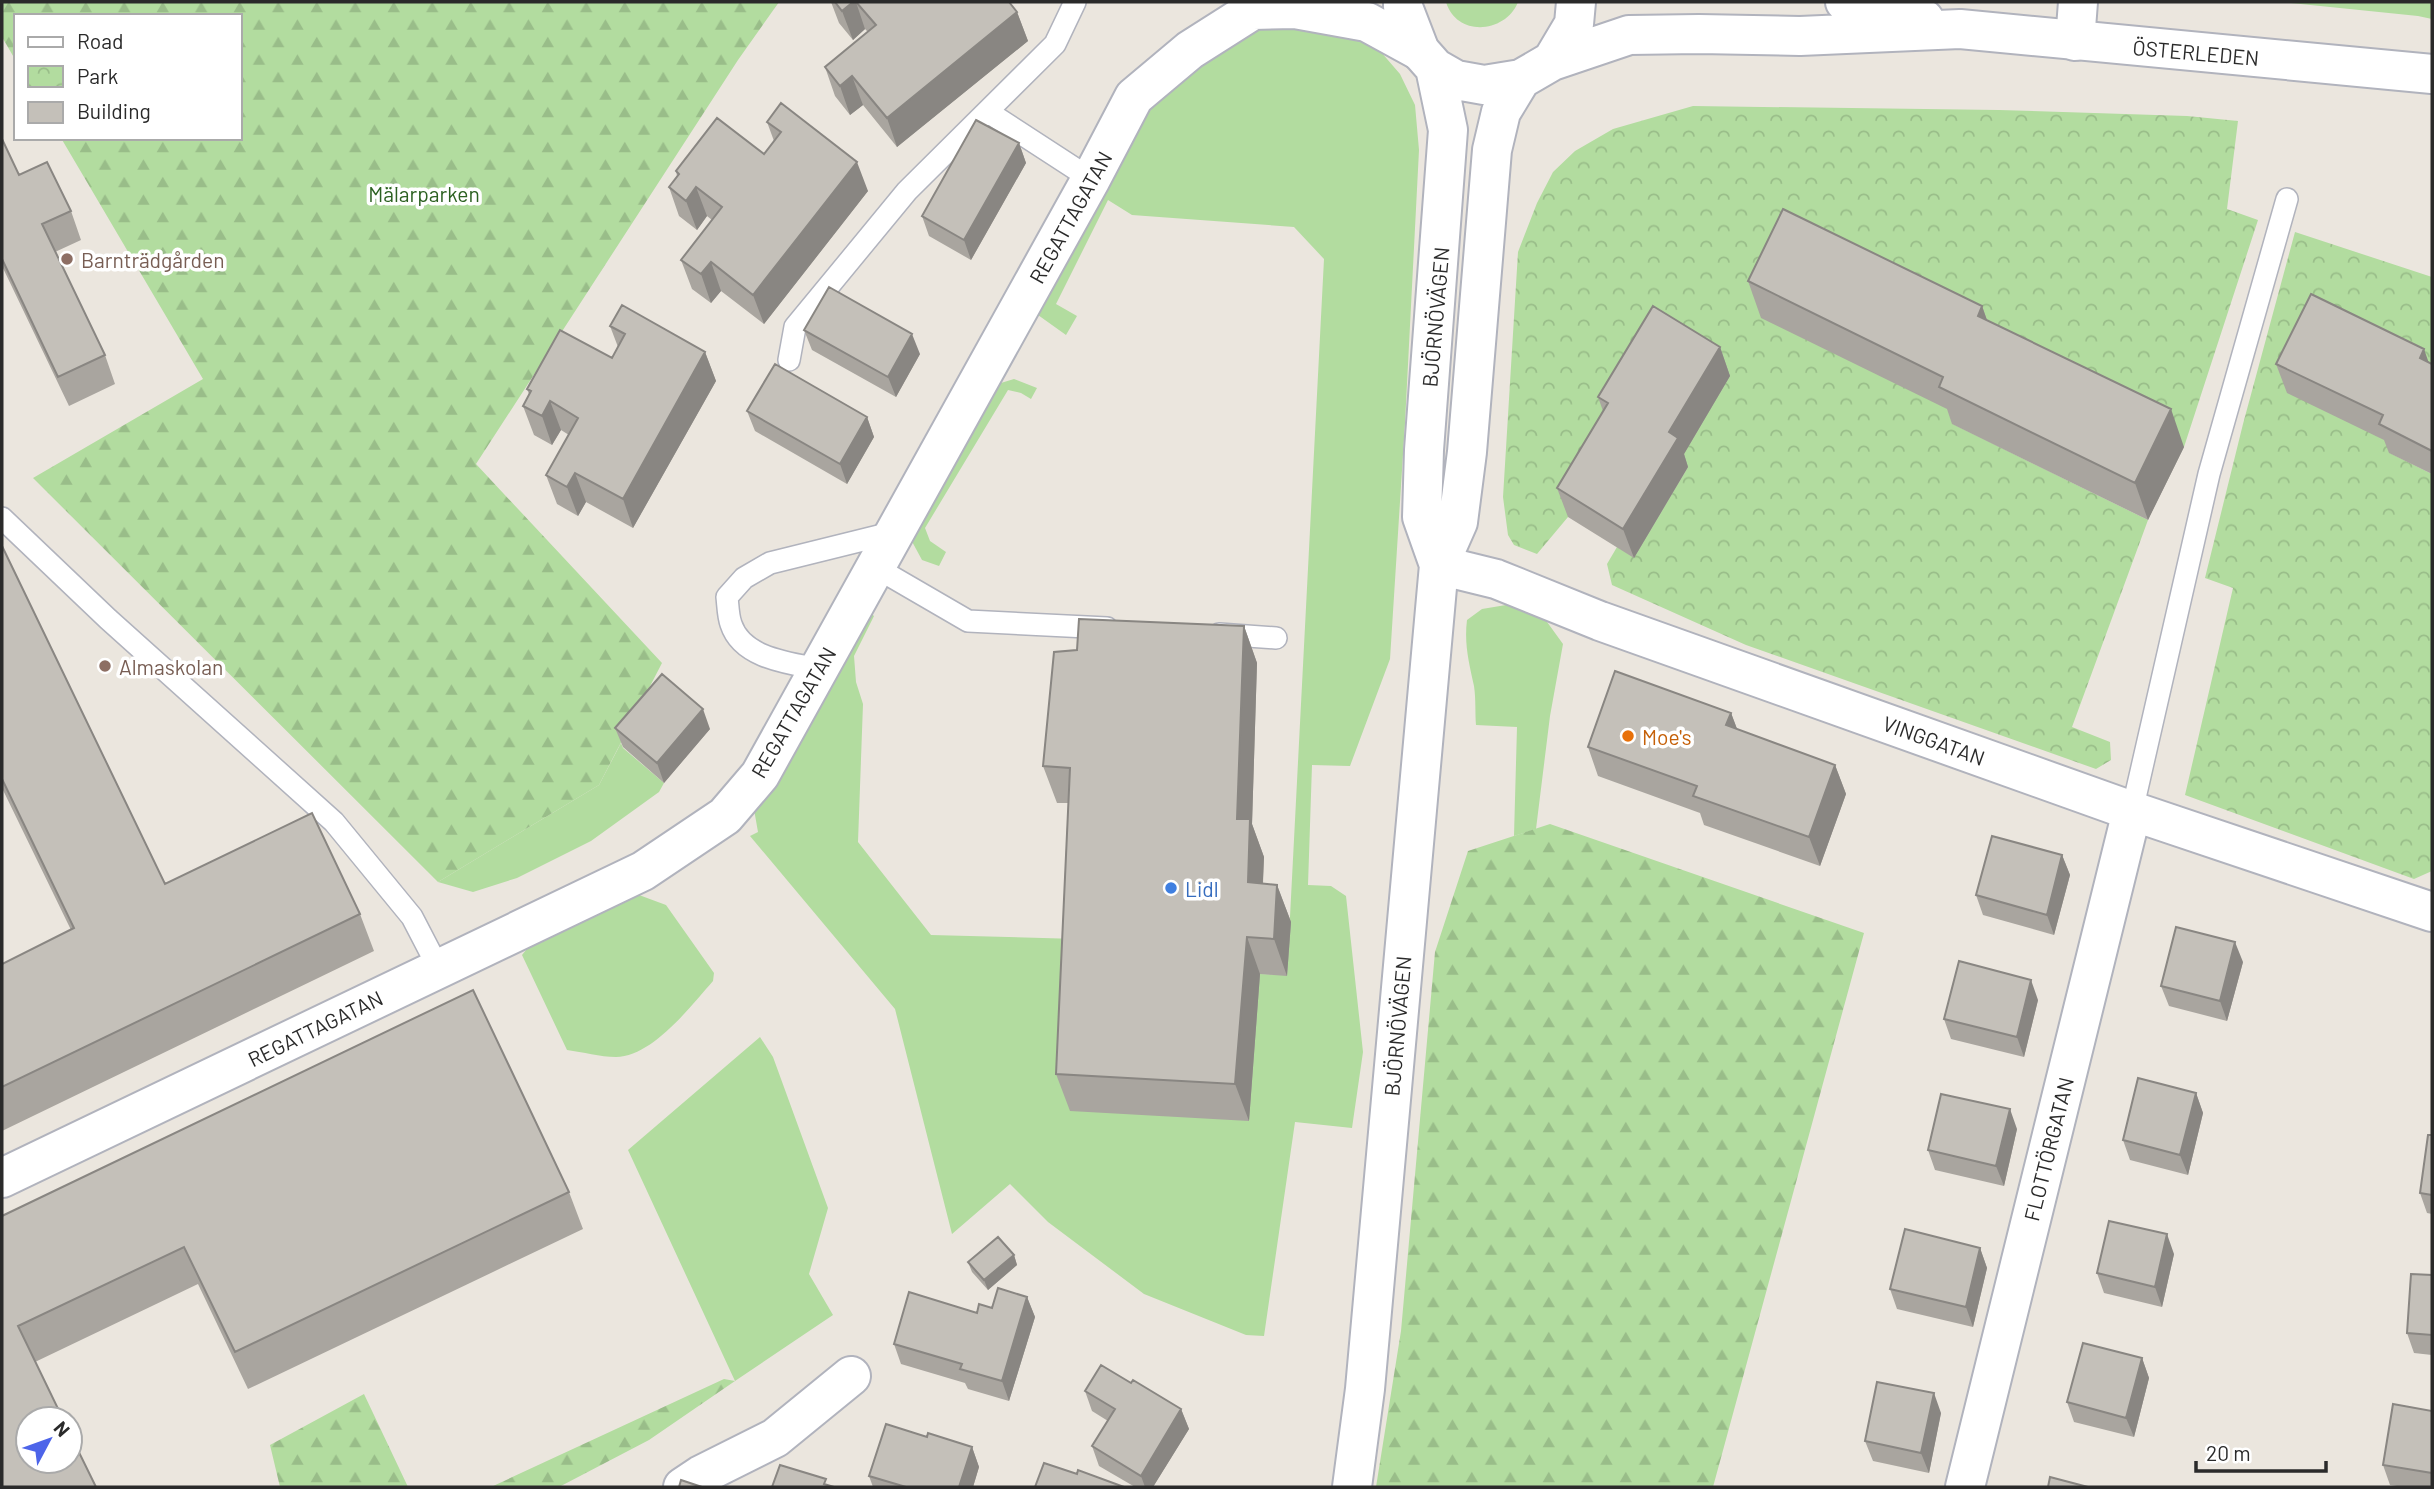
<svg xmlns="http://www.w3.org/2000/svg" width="2434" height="1489" viewBox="0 0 2434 1489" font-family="Barlow,sans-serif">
<defs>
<pattern id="forest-firs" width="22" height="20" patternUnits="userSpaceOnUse" patternTransform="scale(1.75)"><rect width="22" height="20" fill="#b2dc9f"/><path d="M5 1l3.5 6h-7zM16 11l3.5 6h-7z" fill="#99bd89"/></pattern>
<pattern id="park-crowns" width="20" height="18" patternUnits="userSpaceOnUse" patternTransform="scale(1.75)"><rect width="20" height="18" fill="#b2dc9f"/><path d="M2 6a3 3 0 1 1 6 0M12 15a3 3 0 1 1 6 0" fill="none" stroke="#99bd89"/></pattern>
</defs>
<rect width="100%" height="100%" fill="#ebe6de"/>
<!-- grass -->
<path fill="#b2dc9f" d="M1446 2H1518C1506 33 1457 38 1446 2Z
M2280 2H2432V19L2418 16Z
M1271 21 1368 37 1400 74 1415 105 1419 150 1405 423 1390 659 1350 766 1312 765 1308 885 1331 886 1346 896 1363 1052 1352 1128 1295 1122 1264 1336 1246 1335 1144 1294 1048 1222 1010 1184 952 1234 895 1009 750 836 758 832 752 798 864 608 874 616 854 656 856 682 863 704 858 842 931 935 1078 939 1260 974 1287 975 1324 259 1294 227 1132 215 1108 200 1056 304 1077 316 1066 335 1038 315 1041 284 1138 103Z
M1014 379 1037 388 1031 399 1021 393 1008 390 925 528 930 541 946 552 939 566 922 560 909 536 991 386Z
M1512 604 1542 615 1563 644 1550 716 1536 829 1514 836 1517 727 1476 725C1475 713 1476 699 1474 686 1469 663 1464 644 1467 620L1482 609Z
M621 743 623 748 664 783 659 792 591 841 517 878 473 892 438 882 599 785Z
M639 895 666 905 714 973 713 981C691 1006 652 1057 616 1057 600 1057 583 1052 567 1050L522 955 543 929 593 902Z
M760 1037 773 1057 828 1208 809 1274 833 1315 735 1381 628 1150Z"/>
<!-- forest -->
<path fill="url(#forest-firs)" d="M2 2H779L738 60 476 464 662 663 599 785 438 882 33 478 203 379 61 138H240V16H16V61L2 37Z
M1550 824 1864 933 1713 1487H1376L1401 1331 1435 952 1468 851Z
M724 1379 735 1381 649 1440 559 1487H491Z
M364 1394 408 1487H280L270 1445Z"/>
<!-- park -->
<path fill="url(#park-crowns)" d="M1693 106 1999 110 2187 116 2238 121 2227 209 2258 220 2184 447 1957 414 1953 424 2148 520 2072 727 2110 742 2111 760 2096 769 1746 645 1612 585 1607 564 1617 547 1634 557 1688 467 1619 432 1568 517 1537 554 1514 545 1508 535 1503 497 1518 252 1537 203 1553 172 1575 151 1613 129Z
M2295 232 2432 277V377L2390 453 2432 474V871L2414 879 2185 795 2233 588 2205 578 2243 424Z"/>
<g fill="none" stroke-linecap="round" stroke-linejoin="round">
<!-- lane casing -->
<g stroke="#b1b3bd" stroke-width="24">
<path id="lane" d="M988 112 1091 179
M789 360 795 327 907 191 1055 44 1075 2
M2 518 108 619 334 822 412 917 439 969
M875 567 968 621 1107 628
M1219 634 1276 638
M819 669C788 663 742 658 731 624 728 616 728 605 727 597L744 578 770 563 895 532
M2132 811 2209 474 2287 199"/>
</g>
<!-- street casing -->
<g stroke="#b1b3bd" stroke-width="42">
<path id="street" d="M1253 10 1295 9 1367 22 1420 51
M2075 41 2078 2
M1439 565 1496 579 1600 621 2132 811 2432 912
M2 1178 643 871 725 816 760 775 1091 179 1134 97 1190 50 1253 10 1262 2
M683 1487 701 1475 775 1438 851 1376
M1965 1487 2132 811"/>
</g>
<!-- secondary casing -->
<g stroke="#b1b3bd" stroke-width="42">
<path id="secondary" d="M1403 2V7L1420 51 1435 68 1456 80 1484 85 1521 79 1552 61 1574 24 1576 2
M1845 2 1886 8 1924 19
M1552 61 1629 35 1699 34 1800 36 1960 29 2432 74
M1435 68 1448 130 1424 450 1422 517 1439 565
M1352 1487 1365 1389 1439 565 1458 522 1467 452 1492 150 1501 112 1521 79"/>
</g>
<!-- lane -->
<use href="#lane" stroke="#fff" stroke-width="21"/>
<!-- street -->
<use href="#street" stroke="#fff" stroke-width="38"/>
<!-- secondary -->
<use href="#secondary" stroke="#fff" stroke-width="38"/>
</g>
<!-- wall -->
<path fill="#a9a59f" d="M831 2H1009L1017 12 1028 41 897 147 863 105 850 115 835 96 825 67 868 32 865 29 853 40 839 23Z
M767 122 868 191 764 324 721 291 711 303 692 289 681 260 712 220 707 216 697 230 679 216 669 187 677 176 676 171 764 154 774 141Z
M2 139 19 175 71 211 81 240 55 252 105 355 115 384 69 406 2 266Z
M1019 143 1026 163 971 260 929 236 922 216Z
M1748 281 1982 306 1987 320 2184 447 2148 520 1952 424 1947 409 1761 318Z
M610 326 705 352 716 381 633 528 586 502 578 516 557 504 546 475 569 435 561 430 552 445 534 435 523 406 529 394 527 389 612 358 618 347Z
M804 330 920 354 896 397 812 350Z
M1720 347 1730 376 1684 454 1688 467 1634 558 1568 517 1557 488 1603 411 1598 397Z
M2428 362 2432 364V474L2389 453 2384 440 2287 393 2276 364Z
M747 411 867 417 874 437 847 484 755 431Z
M2 546 165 884 360 914 374 951 2 1131V964L71 930 2 788Z
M1244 626 1257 663 1252 824 1264 857 1263 884 1277 885 1291 922 1287 976 1260 974 1249 1121 1070 1111 1056 1074 1068 803H1057L1043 766 1077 650Z
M1731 713 1737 729 1835 765 1846 794 1820 866 1704 825 1700 813 1598 776 1588 747Z
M615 728 710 729 664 783 623 747Z
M2062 855 2070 875 2054 935 1983 915 1976 895Z
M2243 962 2227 1021 2169 1006 2161 986Z
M2038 1000 2024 1057 1951 1039 1944 1019Z
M2196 1093 2203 1113 2188 1175 2130 1160 2123 1140Z
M2017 1129 2004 1186 1935 1170 1928 1150Z
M2432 1135V1214L2427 1213 2420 1193Z
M569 1192 583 1229 248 1389 198 1284 35 1362 2 1487V1216Z
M1980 1248 1987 1268 1973 1327 1897 1309 1890 1289Z
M2174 1254 2162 1307 2104 1293 2097 1273Z
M1014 1255 1017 1265 988 1290 972 1272 968 1262Z
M2432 1275V1355L2414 1353 2407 1333Z
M1027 1297 1035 1317 1009 1401 968 1389 965 1383 901 1364 894 1344 977 1313Z
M2142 1358 2149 1378 2134 1437 2074 1422 2067 1402Z
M1131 1383 1181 1409 1189 1429 1153 1487H1135L1099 1466 1092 1446 1108 1421 1092 1411 1085 1391Z
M2432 1411V1487H2404L2390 1485 2383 1465Z
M1941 1413 1929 1473 1873 1461 1865 1441Z
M927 1437 972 1447 979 1467 973 1487H873L869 1476Z"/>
<!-- shaded-wall -->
<path fill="#898682" d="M853 2H856L865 29 853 40 842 11Z
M1017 12 1028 41 897 147 887 118Z
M852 76 863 105 850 115 840 86Z
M1019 143 1026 163 971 260 964 240Z
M857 162 868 191 764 324 753 295Z
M696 187 707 216 697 230 686 201Z
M711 262 721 291 711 303 701 274Z
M1982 306 1995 343 1978 316Z
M912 334 920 354 896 397 888 377Z
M1720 347 1730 376 1684 454 1688 467 1634 558 1623 529 1669 432Z
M2424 349 2432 372 2420 358Z
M705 352 716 381 633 528 623 499Z
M550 401 561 430 552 445 542 416Z
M2171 409 2184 447 2148 520 2135 483Z
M867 417 874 437 847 484 840 464Z
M575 473 586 502 578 516 567 487Z
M1244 626 1257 663 1252 824 1264 857 1261 920 1248 882 1237 819Z
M703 709 710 729 664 783 657 763Z
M1731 713 1742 742 1726 725Z
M1835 765 1846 794 1820 866 1809 837Z
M2062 855 2070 875 2054 935 2047 915Z
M1277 885 1291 922 1287 976 1274 939Z
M1247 937 1260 974 1249 1121 1235 1084Z
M2235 942 2243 962 2227 1021 2220 1001Z
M2031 980 2038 1000 2024 1057 2017 1037Z
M2196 1093 2203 1113 2188 1175 2180 1155Z
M2010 1109 2017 1129 2004 1186 1996 1166Z
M2167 1234 2174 1254 2162 1307 2155 1287Z
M1980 1248 1987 1268 1973 1327 1966 1307Z
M1014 1255 1017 1265 988 1290 984 1280Z
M1027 1297 1035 1317 1009 1401 1002 1381Z
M2142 1358 2149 1378 2134 1437 2126 1418Z
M1934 1393 1941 1413 1929 1473 1921 1453Z
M1181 1409 1189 1429 1153 1487H1145L1141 1476Z
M972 1447 979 1467 973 1487H959Z"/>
<!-- building -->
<path fill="#c4c0b9" stroke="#898682" stroke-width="2" d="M835 2H853L842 11Z
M856 2H1009L1017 12 887 118 852 76 840 86 825 67 876 25Z
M781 103 857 162 753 295 711 262 701 274 681 260 722 207 696 187 686 201 669 187 679 174 676 171 717 118 764 154 781 132 767 122Z
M976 120 1019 143 964 240 922 216Z
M2 139 19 175 47 162 71 211 42 224 105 355 58 377 2 259Z
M1783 209 1982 306 1978 316 2171 409 2135 483 1939 387 1943 377 1748 281Z
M829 287 912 334 888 377 804 330Z
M2311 294 2424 349 2420 358 2432 364V451L2379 424 2383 415 2276 364Z
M622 305 705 352 623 499 575 473 567 487 546 475 578 418 550 401 542 416 523 406 531 391 527 389 560 330 612 358 625 334 610 326Z
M1653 306 1720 347 1669 432 1678 438 1623 529 1557 488 1608 403 1598 397Z
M775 364 867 417 840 464 747 411Z
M2 546 165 884 312 813 360 914 2 1087V964L74 928 2 779Z
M1079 619 1244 626 1237 819H1250L1248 882 1277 885 1274 939 1247 937 1235 1084 1056 1074 1070 768 1043 766 1054 652 1077 650Z
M1615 671 1731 713 1726 725 1835 765 1809 837 1693 796 1697 786 1588 747Z
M662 674 703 709 657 763 615 728Z
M1992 836 2062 855 2047 915 1976 895Z
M2176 927 2235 942 2220 1001 2161 986Z
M1959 961 2031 980 2017 1037 1944 1019Z
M473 990 569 1192 235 1352 184 1247 18 1326 63 1419H28V1461H70V1434L96 1487H2V1216Z
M2138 1078 2196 1093 2180 1155 2123 1140Z
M1941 1094 2010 1109 1996 1166 1928 1150Z
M2428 1135H2432V1195L2420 1193Z
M2109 1221 2167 1234 2155 1287 2097 1273Z
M1905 1229 1980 1248 1966 1307 1890 1289Z
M998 1237 1014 1255 984 1280 968 1262Z
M2411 1274 2432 1275V1335L2407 1333Z
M998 1288 1027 1297 1002 1381 960 1369 962 1364 894 1344 909 1292 977 1313 979 1304 992 1308Z
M2083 1343 2142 1358 2126 1418 2067 1402Z
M1101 1365 1131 1383 1133 1380 1181 1409 1141 1476 1092 1446 1115 1409 1085 1391Z
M1877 1382 1934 1393 1921 1453 1865 1441Z
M2393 1404 2432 1411V1473L2383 1465Z
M886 1424 927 1437 928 1433 972 1447 959 1487H906L869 1476Z
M1044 1463 1077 1474 1078 1470 1124 1487H1035Z
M780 1465 826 1479 824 1484 834 1487H772Z
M2050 1477 2088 1487H2048Z
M681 1480 702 1487H679Z"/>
<!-- markers -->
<g fill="#8d6e63" stroke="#fff" stroke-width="2.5">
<circle cx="67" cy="259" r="7"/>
<circle cx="105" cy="666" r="7"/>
</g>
<circle fill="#e8710a" stroke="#fff" stroke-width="2.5" cx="1628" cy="736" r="7"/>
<circle fill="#3f7fe0" stroke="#fff" stroke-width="2.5" cx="1171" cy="888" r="7"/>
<g text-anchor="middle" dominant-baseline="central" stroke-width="7" stroke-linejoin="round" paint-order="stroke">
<!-- street labels -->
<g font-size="21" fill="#2a2a2a" stroke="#fff">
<text transform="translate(2196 52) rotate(5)">ÖSTERLEDEN</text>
<text transform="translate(1070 217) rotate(-61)">REGATTAGATAN</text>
<text transform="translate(1435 317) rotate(-85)">BJÖRNÖVÄGEN</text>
<text transform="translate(793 712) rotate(-60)">REGATTAGATAN</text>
<text transform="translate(1934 740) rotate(20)">VINGGATAN</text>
<text transform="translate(1397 1026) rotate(-85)">BJÖRNÖVÄGEN</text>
<text transform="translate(315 1028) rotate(-26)">REGATTAGATAN</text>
<text transform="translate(2048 1149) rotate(-76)">FLOTTÖRGATAN</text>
</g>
<!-- park labels -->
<g font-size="21" fill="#2c6121" stroke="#fff">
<text x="424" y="193">Mälarparken</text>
</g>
<!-- education labels -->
<g font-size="21" fill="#785e54" stroke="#fff" text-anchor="start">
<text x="81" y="259">Barnträdgården</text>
<text x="119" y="666">Almaskolan</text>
</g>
<!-- food labels -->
<g font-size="21" fill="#c56008" stroke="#fff" text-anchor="start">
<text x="1642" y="736">Moe's</text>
</g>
<!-- shop labels -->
<g font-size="21" fill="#366cbe" stroke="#fff" text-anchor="start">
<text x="1185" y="888">Lidl</text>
</g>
</g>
<!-- border -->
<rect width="2434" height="1489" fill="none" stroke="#2a2a2a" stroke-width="7"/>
<!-- legend -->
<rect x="14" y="14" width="228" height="126" fill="#ffffff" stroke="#aaaaaa" stroke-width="2"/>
<rect x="28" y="37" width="35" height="10" fill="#ffffff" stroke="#aaaaaa" stroke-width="2"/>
<text x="77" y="49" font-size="21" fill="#2a2a2a">Road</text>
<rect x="28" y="66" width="35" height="21" fill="url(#park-crowns)" stroke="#aaaaaa" stroke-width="2"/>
<text x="77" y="84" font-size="21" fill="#2a2a2a">Park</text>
<rect x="28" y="102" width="35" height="21" fill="#c4c0b9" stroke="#aaaaaa" stroke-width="2"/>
<text x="77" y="119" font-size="21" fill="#2a2a2a">Building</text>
<!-- north arrow -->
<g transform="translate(49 1440) rotate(49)"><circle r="33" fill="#ffffff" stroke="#aaaaaa" stroke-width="2"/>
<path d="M0-5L12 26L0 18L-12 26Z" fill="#4d64e9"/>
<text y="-10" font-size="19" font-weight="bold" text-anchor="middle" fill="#2a2a2a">N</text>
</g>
<!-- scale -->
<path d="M2196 1461v10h130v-10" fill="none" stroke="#2a2a2a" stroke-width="3.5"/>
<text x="2206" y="1461" font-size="21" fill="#2a2a2a" stroke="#ffffff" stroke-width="5" paint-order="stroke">20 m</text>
</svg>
